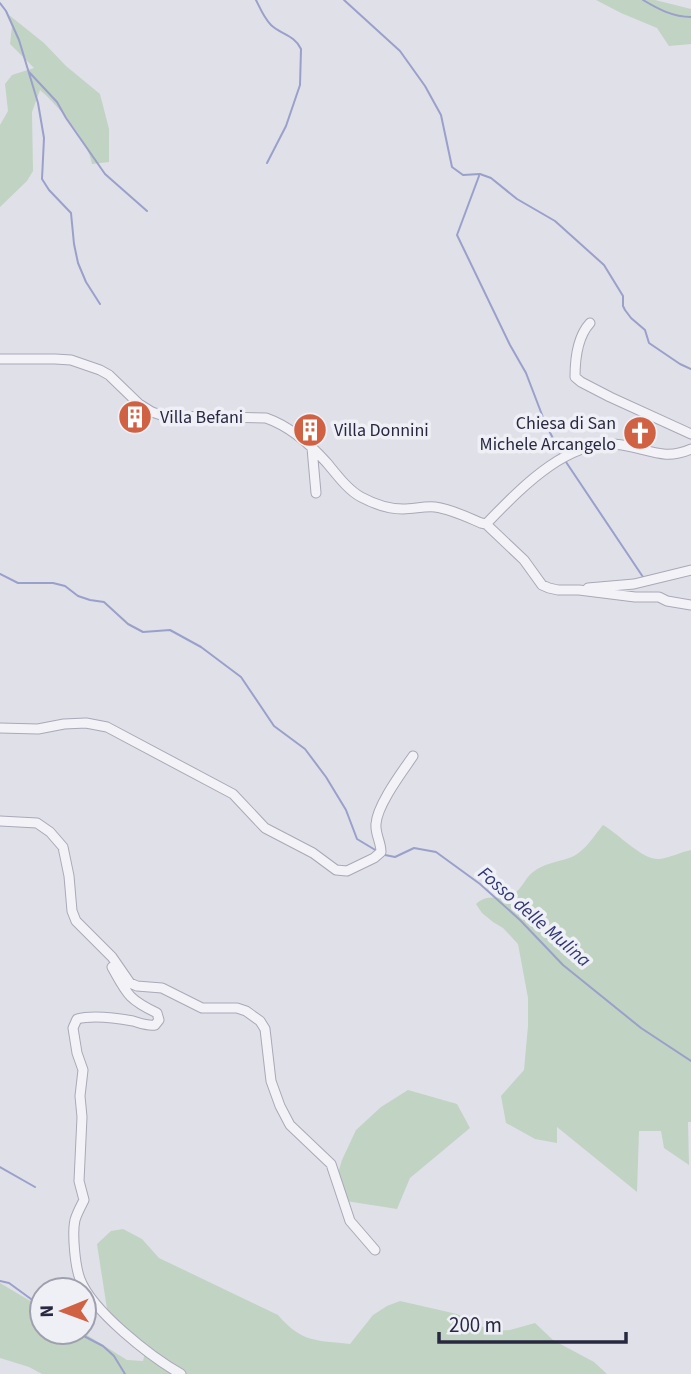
<svg xmlns="http://www.w3.org/2000/svg" width="691" height="1374" viewBox="0 0 691 1374" font-family="'Source Sans 3',sans-serif">
<rect width="100%" height="100%" fill="#e0e0e9"/>
<!-- green -->
<path fill="#c1d3c3" d="M596 0H655L691 9V44L669 46 657 28 621 13Z
M9 15 44 43 66 66 100 94 109 129V162L92 164C89 142 57 104 40 90L32 112 33 171 27 181 0 207V125L8 111 5 84 12 75 34 68 10 44 12 26Z
M603 825C619 834 642 860 659 859 669 858 681 852 691 850V1122H688L689 1165 664 1148 661 1131H639L637 1192 557 1127V1143L535 1139 506 1123 501 1096 524 1070 528 1026V998L518 944 503 928 493 922 482 913 476 904C490 892 499 902 512 895 522 890 524 879 533 872 543 864 557 862 569 858 584 853 593 837 603 825Z
M408 1090 457 1104 470 1128 410 1178 397 1209 346 1201 338 1173 342 1160 356 1130 381 1107Z
M123 1229 142 1239 159 1258 278 1315C302 1343 316 1340 350 1344L373 1315 387 1306 400 1301 457 1314 483 1327 495 1331 510 1330 535 1323 553 1340 594 1362 607 1374H42L29 1367 0 1358V1283L42 1308V1332H82L127 1360 143 1361 145 1353 107 1309 97 1244 111 1231Z"/>
<g fill="none" stroke-linecap="round" stroke-linejoin="round">
<!-- stream -->
<path stroke="#9aa0ca" stroke-width="2" d="M256 0C260 8 264 18 271 25 280 34 295 35 301 49L300 85 286 126 267 163
M344 0 400 51 425 86 441 115 452 167 463 175 480 174 491 178 517 199 555 221 604 265 623 296V306L625 310 631 318 645 330 649 343 680 364 691 369
M643 0C658 9 673 17 691 17
M0 3 6 11 19 40 38 103 44 138 42 179 49 190 71 213 74 244 78 263 86 282 100 304
M29 72 57 102 66 118 105 174 147 211
M479 176 457 235 510 345 526 373 544 420 561 455
M564 459 643 577
M0 574 18 583H53L65 586 78 596 90 600 104 602 128 624 143 632 170 630 201 647 241 677 274 726 305 749 326 777 346 810 357 839 377 851
M385 855 395 857 414 848 436 852 480 884 520 920 563 965 641 1028 691 1061
M0 1167 35 1187
M0 1281 9 1283 42 1307
M76 1332 103 1346 114 1356 125 1374"/>
<!-- minor casing -->
<g stroke="#a9a9b7" stroke-width="11">
<path id="minor" d="M590 323C578 336 575 359 575 377L581 382 610 397 691 434
M0 359H55L71 360 100 370 109 375 139 404 152 412 164 416 266 418C289 426 311 445 327 463 337 475 348 490 361 497 374 504 389 509 403 509 414 509 424 506 435 507 451 509 467 517 481 523L486 524 524 560 542 585 549 588 558 590H579L635 597H659L667 601 691 605
M312 448 316 493
M486 524C520 489 569 436 622 445 649 449 664 461 691 449
M588 588 634 584 691 570
M0 728 38 729 64 724 86 723 107 727 233 794 265 828 313 853 336 870 347 871 374 858 381 852C381 842 375 834 376 824 377 805 402 772 413 756
M0 821 37 823 50 832 63 847 69 876 72 911 76 921 112 957 130 983 137 986 162 988 202 1008H237L246 1011 260 1021 265 1029 271 1081 280 1106 290 1125 331 1164 350 1221 375 1250
M112 967C127 994 128 999 157 1013L159 1020 155 1025C147 1026 140 1023 133 1021 116 1018 93 1015 77 1019L73 1028 77 1053 83 1070 80 1096 82 1117 79 1181 84 1200C81 1206 77 1213 75 1220 72 1233 75 1266 80 1279 92 1311 151 1357 181 1374"/>
</g>
<!-- minor -->
<use href="#minor" stroke="#f3f2f7" stroke-width="9"/>
</g>
<!-- icons -->
<defs>
<g id="building-disc" transform="scale(1.75)"><circle r="9.5" fill="#d06143" stroke="#eff0f6"/><path d="M-4-6H4V6H1V3H-1V6H-4ZM-2.5-4.3h1.7v1.8h-1.7ZM.8-4.3h1.7v1.8H.8ZM-2.5-1h1.7V.8h-1.7ZM.8-1h1.7V.8H.8Z" fill="#fff"/></g>
<g id="church-disc" transform="scale(1.75)"><circle r="9.5" fill="#d06143" stroke="#eff0f6"/><path d="M-1.2-6h2.4v3.5h3.3v2.4h-3.3V6h-2.4V-.1h-3.3v-2.4h3.3Z" fill="#fff"/></g>
</defs>
<g fill-rule="evenodd">
<use href="#building-disc" x="135" y="417"/>
<use href="#building-disc" x="310" y="430"/>
<use href="#church-disc" x="640" y="433"/>
</g>
<g text-anchor="middle" dominant-baseline="central" stroke-width="7" stroke-linejoin="round" paint-order="stroke">
<!-- poi labels -->
<g font-size="18" fill="#282841" stroke="#eff0f6" text-anchor="start">
<text x="160" y="417">Villa Befani</text>
<text x="616" y="423" text-anchor="end">Chiesa di San<tspan x="616" dy="21">Michele Arcangelo</tspan></text>
<text x="334" y="430">Villa Donnini</text>
</g>
<!-- water labels -->
<g font-size="19" font-style="italic" fill="#323775" stroke="#eff0f6">
<text transform="translate(534 917) rotate(41)">Fosso delle Mulina</text>
</g>
</g>
<!-- north arrow -->
<g transform="translate(63 1311) rotate(269)"><circle r="33" fill="#eff0f6" stroke="#9fa0ae" stroke-width="2"/>
<path d="M0-5L12 26L0 18L-12 26Z" fill="#d06143"/>
<text y="-10" font-size="19" font-weight="bold" text-anchor="middle" fill="#282841">N</text>
</g>
<!-- scale -->
<path d="M439 1332v10h187v-10" fill="none" stroke="#282841" stroke-width="3.5"/>
<text x="449" y="1332" font-size="21" fill="#282841" stroke="#eff0f6" stroke-width="5" paint-order="stroke">200 m</text>
</svg>
